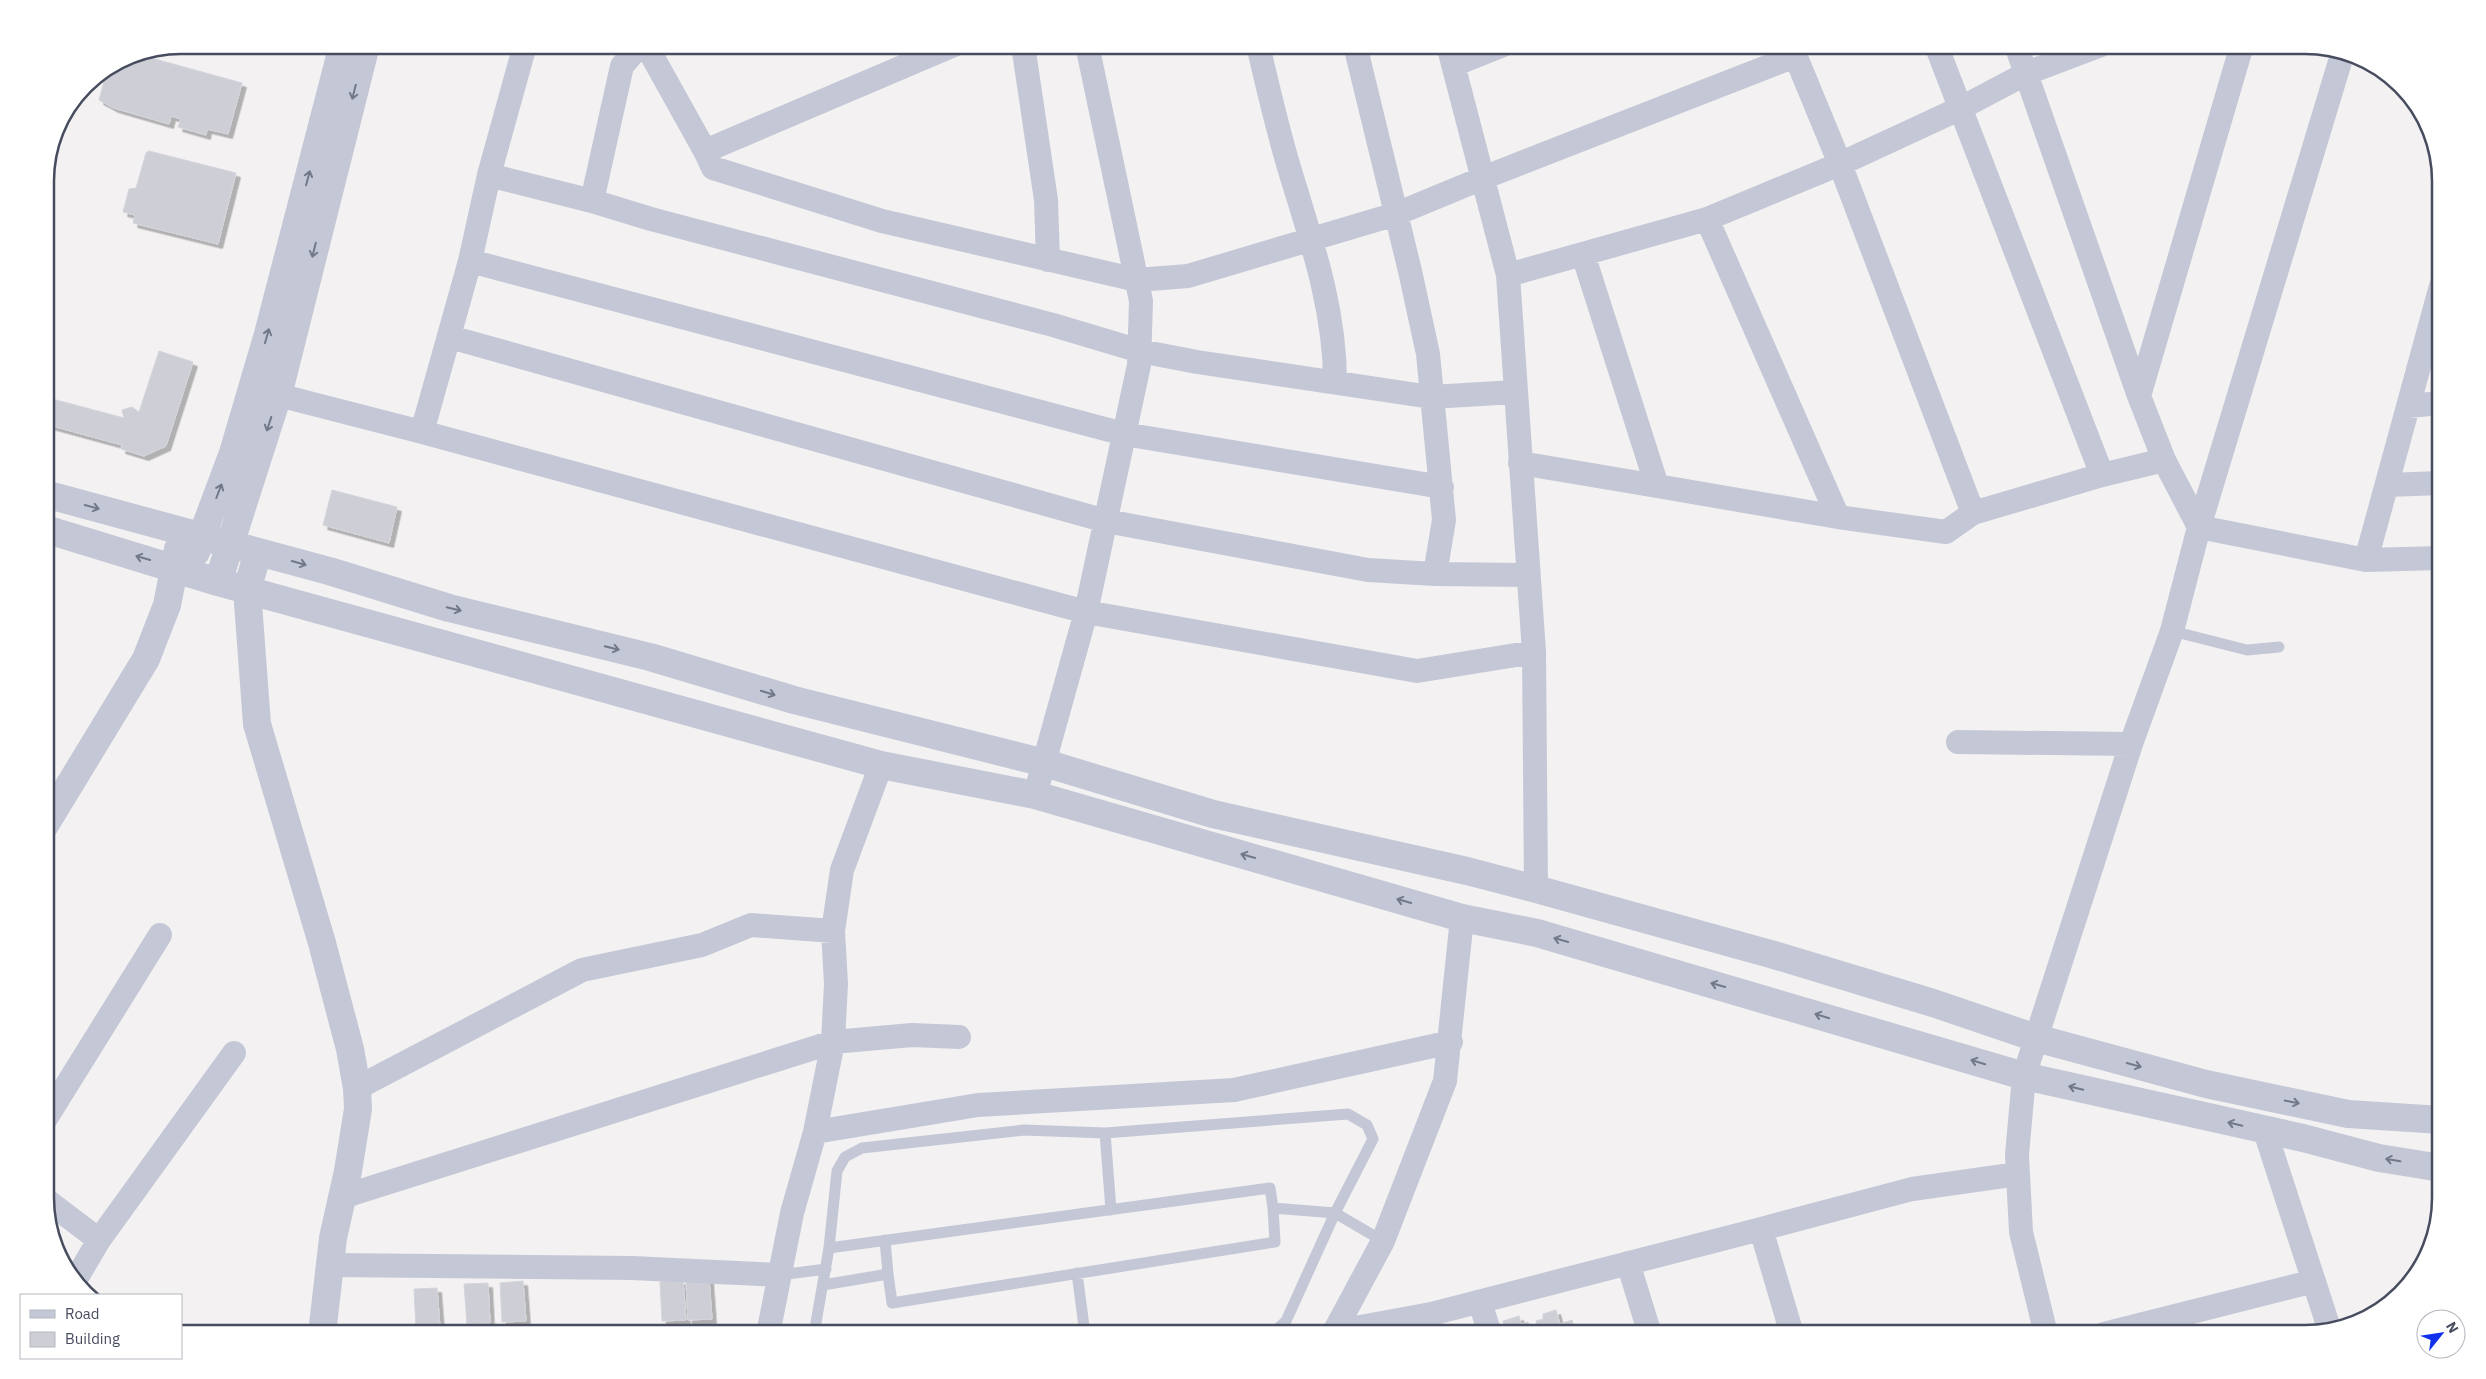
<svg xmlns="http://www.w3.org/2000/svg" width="2486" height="1379" viewBox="0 0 2486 1379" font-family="'IBM Plex Sans',sans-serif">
<defs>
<filter id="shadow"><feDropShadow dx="4.5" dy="4.5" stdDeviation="0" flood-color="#0004"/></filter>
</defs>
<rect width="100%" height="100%" fill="#f3f1f1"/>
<!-- building -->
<path fill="#cdced6" stroke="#d4d4dc" filter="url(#shadow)" d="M137 54 242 83 228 134 207 129 206 135 178 127 181 119 171 116 169 124 114 108 99 100 107 70 129 55Z
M149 151 236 173 218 244 133 223 135 215 123 212 129 189 136 188 146 153Z
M159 351 193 362 166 446 144 456 121 449 122 445 45 424V397L124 418 122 410 132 407 139 412Z
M332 490 397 507 389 543 323 525Z
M709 1279 712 1319 688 1320 686 1280Z
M683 1280 686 1320 662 1321 660 1282Z
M523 1281 526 1321 502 1322 500 1283Z
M488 1283 490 1323 467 1324 464 1284Z
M437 1288 440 1327 416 1329 414 1289Z
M1556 1310 1560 1324 1572 1320 1576 1334H1503L1506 1333 1503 1321 1519 1316 1521 1324 1528 1322 1529 1327 1537 1325 1536 1321 1543 1319V1314Z
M648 1325V1334H625L624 1326Z
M619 1327 620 1334H596V1329Z
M592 1328V1334H568V1330Z
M528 1329 529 1334H505V1330Z
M714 1329V1334H690V1331Z
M743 1330V1334H719V1332Z"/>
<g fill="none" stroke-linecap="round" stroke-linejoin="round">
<!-- service -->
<path stroke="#c4c8d6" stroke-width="11" d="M2172 631 2247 650 2279 647
M1105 1133 1111 1210
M885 1240 888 1274
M829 1248 1270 1188 1273 1208 1335 1213 1383 1241
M1077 1273 1085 1334
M780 1275 826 1269
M823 1285 888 1274 892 1303 1275 1242 1273 1208
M814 1334 829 1248 837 1171 845 1157 862 1148 1024 1130 1105 1133 1348 1114 1367 1125 1373 1139 1335 1213 1286 1321 1272 1334"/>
<!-- minor -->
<path stroke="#c4c8d6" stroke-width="24" d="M646 45 705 151 954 45
M1023 45 1046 200 1048 260
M1258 45C1268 88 1278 132 1291 174 1312 243 1335 309 1335 382
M1355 45 1410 271 1428 354 1444 520 1435 574
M1448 45 1508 275
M1791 45 1840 164 1973 513 2102 475
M1936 45 2102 475 2164 460
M2016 45 2139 396 2164 460 2199 527 2366 560 2441 558
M1453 65 1503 45
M705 151 713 168 882 221 1137 280 1188 276 1396 214 1483 178 1795 56
M489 175 525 45
M592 201 622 66 640 45
M1583 254 1657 486 1838 517
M470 261 1124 434 1442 487
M450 337 1106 521 1368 570 1435 574 1528 575
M278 395 422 432 470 261 489 175 592 201 651 219 1053 325 1140 351 1197 362 1431 397 1515 392
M2139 396 2242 45
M2408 406 2441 403
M422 432 1086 612 1417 671 1534 652
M1520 463 1657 486
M2387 485 2441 483
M1973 513 1946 532 1838 517 1707 219 1840 164 1961 108 2027 73 2101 45
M2366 560 2441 286
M1958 742 2131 744
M881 765 842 870 833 931 836 984 833 1042 815 1132 978 1105 1234 1090 1451 1042
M1035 795 1086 612 1139 365 1141 301 1087 45
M1536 889 1534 652 1508 275 1707 219
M357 1088 582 970 702 945 751 925 833 931
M45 1120 160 935
M2265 1131 2329 1328
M342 1197 833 1042 912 1035 959 1037
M45 1199 99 1240 76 1279
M1761 1229 1912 1189 2018 1174
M99 1240 234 1053
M1628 1263 1650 1334
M330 1265 632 1268 780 1275
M1480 1302 1490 1334
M1333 1332 1431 1314 1761 1229 1792 1334
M768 1334 792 1213 815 1132
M1333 1334 1383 1241 1445 1081 1462 918
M2046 1334 2021 1232 2017 1155 2024 1076 2131 744 2172 631 2199 527 2342 55
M2104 1334 2314 1281"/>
<!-- tertiary -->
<path stroke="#c4c8d6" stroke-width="28" d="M45 494 329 571 449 608 650 657 794 700 1045 763 1213 814 1467 871 1536 889 1774 955 1933 1003 2036 1038 2206 1084 2348 1114 2441 1120
M45 529 218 582 881 765 1035 795 1462 918 1537 933 2024 1076 2303 1138 2379 1158 2441 1168
M196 552 233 453 268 334 343 45
M258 552 247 590 257 724 322 943 350 1049 357 1088 358 1109 348 1171 333 1238 322 1334
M218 582 278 395 366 45
M45 825 146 659 167 605 178 549"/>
</g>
<!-- one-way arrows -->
<defs><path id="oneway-shaft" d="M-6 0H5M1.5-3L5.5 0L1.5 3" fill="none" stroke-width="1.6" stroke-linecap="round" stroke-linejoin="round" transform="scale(1.25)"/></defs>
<g stroke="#737889">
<use href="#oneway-shaft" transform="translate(354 92) rotate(104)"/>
<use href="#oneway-shaft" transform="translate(308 178) rotate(-75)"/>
<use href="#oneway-shaft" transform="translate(314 250) rotate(104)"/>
<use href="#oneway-shaft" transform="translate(267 336) rotate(-74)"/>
<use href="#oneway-shaft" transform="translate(269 424) rotate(108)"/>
<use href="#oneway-shaft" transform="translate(219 491) rotate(-69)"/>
<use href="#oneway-shaft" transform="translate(92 507) rotate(15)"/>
<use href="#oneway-shaft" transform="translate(143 558) rotate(-164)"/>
<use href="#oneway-shaft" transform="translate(299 563) rotate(16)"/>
<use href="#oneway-shaft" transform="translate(454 609) rotate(14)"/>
<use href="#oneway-shaft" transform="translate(612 648) rotate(14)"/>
<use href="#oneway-shaft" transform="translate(768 693) rotate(17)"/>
<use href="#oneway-shaft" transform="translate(1248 856) rotate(-164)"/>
<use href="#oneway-shaft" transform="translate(1404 901) rotate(-164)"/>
<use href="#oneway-shaft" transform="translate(1561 940) rotate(-164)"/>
<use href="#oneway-shaft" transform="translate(1718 985) rotate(-164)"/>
<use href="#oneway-shaft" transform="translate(1822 1016) rotate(-163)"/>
<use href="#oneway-shaft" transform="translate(1978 1062) rotate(-163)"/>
<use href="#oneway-shaft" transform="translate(2134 1065) rotate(15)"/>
<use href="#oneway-shaft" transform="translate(2076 1088) rotate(-167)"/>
<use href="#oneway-shaft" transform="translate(2292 1102) rotate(12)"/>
<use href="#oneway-shaft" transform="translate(2235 1124) rotate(-167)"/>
<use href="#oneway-shaft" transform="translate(2393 1160) rotate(-170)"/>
</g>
<!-- crop -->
<path d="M0 0H2486V1379H0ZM181 54H2305A127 127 0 0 1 2432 181V1198A127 127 0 0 1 2305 1325H181A127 127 0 0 1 54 1198V181A127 127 0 0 1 181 54Z" fill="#fff" fill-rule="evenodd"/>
<path fill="none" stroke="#474d5f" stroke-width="2.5" d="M181 54H2305A127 127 0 0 1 2432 181V1198A127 127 0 0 1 2305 1325H181A127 127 0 0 1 54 1198V181A127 127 0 0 1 181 54Z"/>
<!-- legend -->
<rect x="20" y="1294" width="162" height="65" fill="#ffffff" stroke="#b5b8bf"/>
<rect x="30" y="1310" width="25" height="8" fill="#c4c8d6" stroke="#b5b8bf"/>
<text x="65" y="1319" font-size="15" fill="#474d5f">Road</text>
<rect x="30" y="1332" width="25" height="15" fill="#cdced6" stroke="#b5b8bf"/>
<text x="65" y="1344" font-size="15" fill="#474d5f">Building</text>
<!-- north arrow -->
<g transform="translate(2441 1334) rotate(60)"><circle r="24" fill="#ffffff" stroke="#b5b8bf"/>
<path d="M0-4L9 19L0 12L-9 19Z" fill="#1131ed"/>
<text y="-8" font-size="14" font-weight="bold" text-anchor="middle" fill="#474d5f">N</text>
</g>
</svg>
